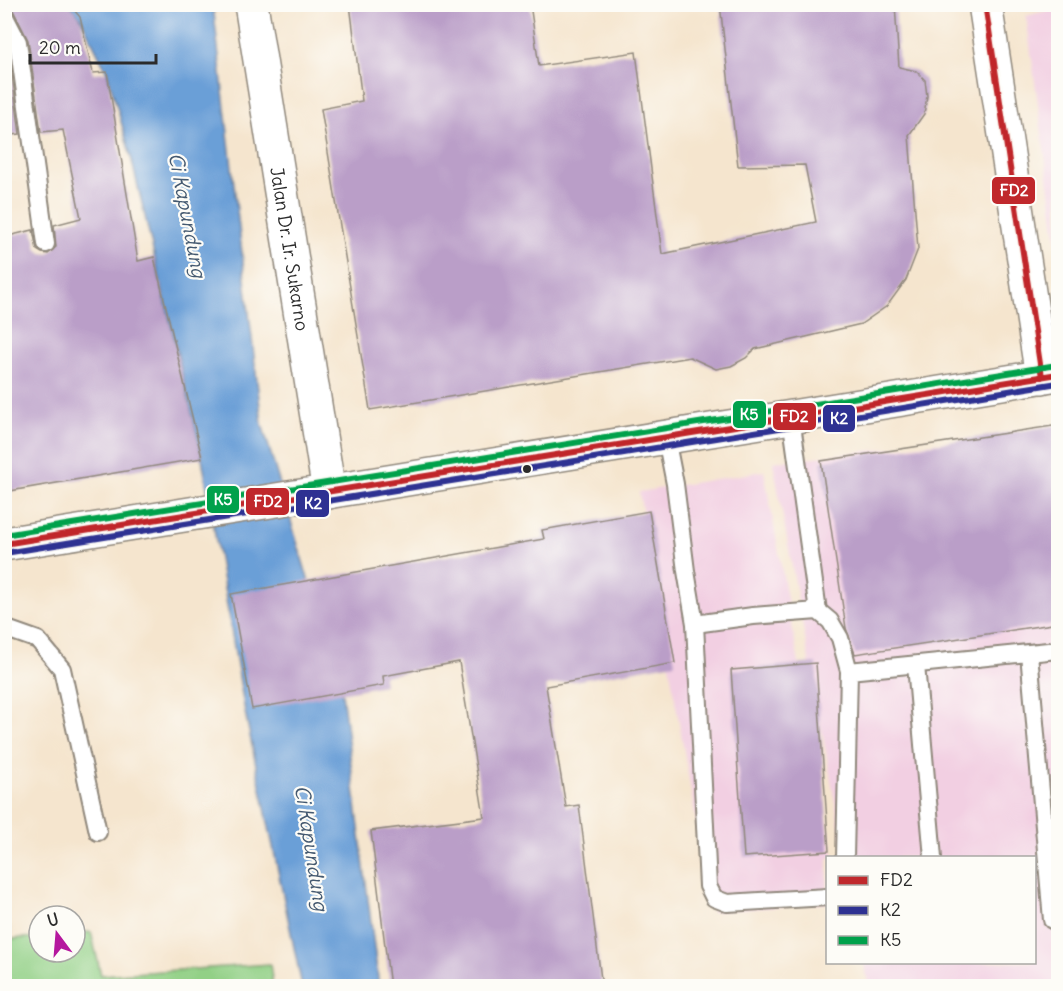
<svg xmlns="http://www.w3.org/2000/svg" width="1063" height="991" viewBox="0 0 1063 991" font-family="Delius,sans-serif">
<rect width="100%" height="100%" fill="#fdfcf7"/>
<filter id="ink" filterUnits="userSpaceOnUse"><feTurbulence type="fractalNoise" baseFrequency=".0167" numOctaves="2"/><feDisplacementMap in="SourceGraphic" scale="12" xChannelSelector="R" yChannelSelector="G"/><feConvolveMatrix kernelMatrix="1 2 1 2 8 2 1 2 1" color-interpolation-filters="sRGB"/></filter>
<filter id="wash" filterUnits="userSpaceOnUse"><feTurbulence type="fractalNoise" baseFrequency=".008" numOctaves="4" result="noise"/><feDisplacementMap in="SourceGraphic" scale="24" xChannelSelector="R" yChannelSelector="G"/><feGaussianBlur stdDeviation="1.35" result="paint"/><feColorMatrix in="noise" values="0 0 0 0 0 0 0 0 0 0 0 0 0 0 0 0 0 1.4 0 .05"/><feComposite in="paint" operator="in"/></filter>
<g filter="url(#wash)">
<rect width="100%" height="100%" fill="#f5e5ce"/>
<!-- built -->
<path fill="#f2cfe2" d="M1058 8V251L1026 16Z
M1058 429V986H869L864 963 1034 962V858L845 857 773 462Z
M764 471 834 857 828 858 827 903 712 912 639 492Z"/>
<!-- green -->
<path fill="#92d086" stroke="#5e7e58" stroke-width="1.5" d="M4 902 11 939 39 937V952H75V933L91 932 101 975 270 964 273 986H5Z"/>
<!-- water -->
<path fill="#6a9fd7" stroke="#4a6581" stroke-width="1.5" d="M69 5H213L262 424 342 693 379 986H302L245 712 202 458 131 157 107 72 80 17Z"/>
<g id="blocks">
<!-- building -->
<path fill="#ba9ec8" d="M4 4H69L80 17 93 73 107 72 138 261 154 257 202 458 4 492V237L33 230 37 250 42 253 48 254 56 247 54 225 81 218 63 130 41 132 28 40 13 10Z
M350 4H530L539 66 636 52 662 254 816 222 805 165 738 166 720 4H895L899 67 916 71 925 80 927 96 924 114 909 135 918 249 906 280 887 306 861 324 755 349 746 358 731 366 716 369 690 357 370 410 321 109 362 101Z
M4 39 8 45 20 134 4 136Z
M1059 425V623L855 654 846 628 821 461Z
M649 511 675 663 546 686 566 807 579 805 602 987H390L371 831 484 817 459 662 383 676 384 685 252 709 231 594 544 539 542 530Z
M816 663 829 851 744 857 731 670Z"/>
</g>
</g>
<g filter="url(#ink)">
<use href="#blocks" fill-opacity="0" stroke="#90887c" stroke-width="1.5"/>
<g fill="none" stroke-linecap="round" stroke-linejoin="round">
<!-- service casing -->
<g stroke="#90887c" stroke-width="20">
<path id="service" d="M4 15 18 42 46 244
M791 417 818 611
M666 438 675 484 686 571 695 624 708 886 714 898 727 903 828 897
M695 624 753 616 818 611 830 621 840 638 849 671 845 858
M4 628 38 640 62 669 98 832
M1029 653 1052 920
M916 665 933 858
M849 671 1058 650"/>
</g>
<!-- minor casing -->
<g stroke="#90887c" stroke-width="36">
<g id="minor">
<path id="s1" d="M251 4 329 492"/>
</g>
</g>
<!-- primary casing -->
<g stroke="#90887c" stroke-width="36">
<path id="primary" d="M985 4 1042 377
M4 544 1058 374"/>
</g>
<!-- service -->
<use href="#service" stroke="#fff" stroke-width="16"/>
<!-- minor -->
<use href="#minor" stroke="#fff" stroke-width="33"/>
<!-- primary -->
<use href="#primary" stroke="#fff" stroke-width="33"/>
<!-- bus-1 casing -->
<g stroke="#fdfcf7" stroke-width="10">
<path id="bus-1" d="M985 4 1042 377
M4 544 1058 374"/>
</g>
<!-- bus-2 casing -->
<g stroke="#fdfcf7" stroke-width="10">
<path id="bus-2" d="M5 553 1058 383"/>
</g>
<!-- bus-3 casing -->
<g stroke="#fdfcf7" stroke-width="10">
<path id="bus-3" d="M4 535 1057 365"/>
</g>
<!-- bus-1 -->
<use href="#bus-1" stroke="#c0282c" stroke-width="6"/>
<!-- bus-2 -->
<use href="#bus-2" stroke="#2e3192" stroke-width="6"/>
<!-- bus-3 -->
<use href="#bus-3" stroke="#00a14b" stroke-width="6"/>
</g>
</g>
<!-- markers -->
<circle fill="#2b2b2b" stroke="#fdfcf7" stroke-width="2" cx="527" cy="469" r="5"/>
<g text-anchor="middle" dominant-baseline="central" stroke-width="4.5" stroke-linejoin="round" paint-order="stroke">
<!-- street labels -->
<g font-size="18" fill="#2b2b2b" stroke="#fdfcf7">
<text stroke="none"><textPath href="#s1" startOffset="248">Jalan Dr. Ir. Sukarno</textPath></text>
</g>
<!-- water labels -->
<g font-size="20" font-style="italic" fill="#445970" stroke="#fdfcf7">
<text transform="translate(188 215) rotate(79)">Ci Kapundung</text>
<text transform="translate(312 848) rotate(81)">Ci Kapundung</text>
</g>
</g>
<g stroke="#fdfcf7" stroke-width="2">
<rect x="991" y="176" width="45" height="29" rx="6" fill="#c0282c"/>
<rect x="732" y="400" width="35" height="29" rx="6" fill="#00a14b"/>
<rect x="772" y="402" width="45" height="29" rx="6" fill="#c0282c"/>
<rect x="822" y="404" width="34" height="29" rx="6" fill="#2e3192"/>
<rect x="206" y="485" width="34" height="29" rx="6" fill="#00a14b"/>
<rect x="245" y="487" width="45" height="29" rx="6" fill="#c0282c"/>
<rect x="295" y="489" width="35" height="29" rx="6" fill="#2e3192"/>
</g>
<g font-size="16" text-anchor="middle" font-weight="bold" fill="#fff">
<text x="1014" y="196">FD2</text>
<text x="749" y="420">K5</text>
<text x="794" y="422">FD2</text>
<text x="839" y="424">K2</text>
<text x="223" y="505">K5</text>
<text x="268" y="507">FD2</text>
<text x="313" y="509">K2</text>
</g>
<!-- margin -->
<rect width="1063" height="991" fill="none" stroke="#fdfcf7" stroke-width="24"/>
<!-- legend -->
<rect x="826" y="856" width="210" height="108" fill="#fdfcf7" stroke="#a9a8a5" stroke-width="1.5"/>
<rect x="838" y="876" width="30" height="9" fill="#c0282c" stroke="#a9a8a5" stroke-width="1.5"/>
<text x="880" y="886" font-size="18" fill="#2b2b2b">FD2</text>
<rect x="838" y="906" width="30" height="9" fill="#2e3192" stroke="#a9a8a5" stroke-width="1.5"/>
<text x="880" y="916" font-size="18" fill="#2b2b2b">K2</text>
<rect x="838" y="936" width="30" height="9" fill="#00a14b" stroke="#a9a8a5" stroke-width="1.5"/>
<text x="880" y="946" font-size="18" fill="#2b2b2b">K5</text>
<!-- north arrow -->
<g transform="translate(57 934) rotate(344)"><circle r="28" fill="#fdfcf7" stroke="#a9a8a5" stroke-width="1.5"/>
<path d="M0-4.5L10 22L0 15L-10 22Z" fill="#b5179e"/>
<text y="-9" font-size="16" font-weight="bold" text-anchor="middle" fill="#2b2b2b">U</text>
</g>
<!-- scale -->
<path d="M30 54v9h126v-9" fill="none" stroke="#2b2b2b" stroke-width="3"/>
<text x="39" y="54" font-size="18" fill="#2b2b2b" stroke="#fdfcf7" stroke-width="4.5" paint-order="stroke">20 m</text>
</svg>
